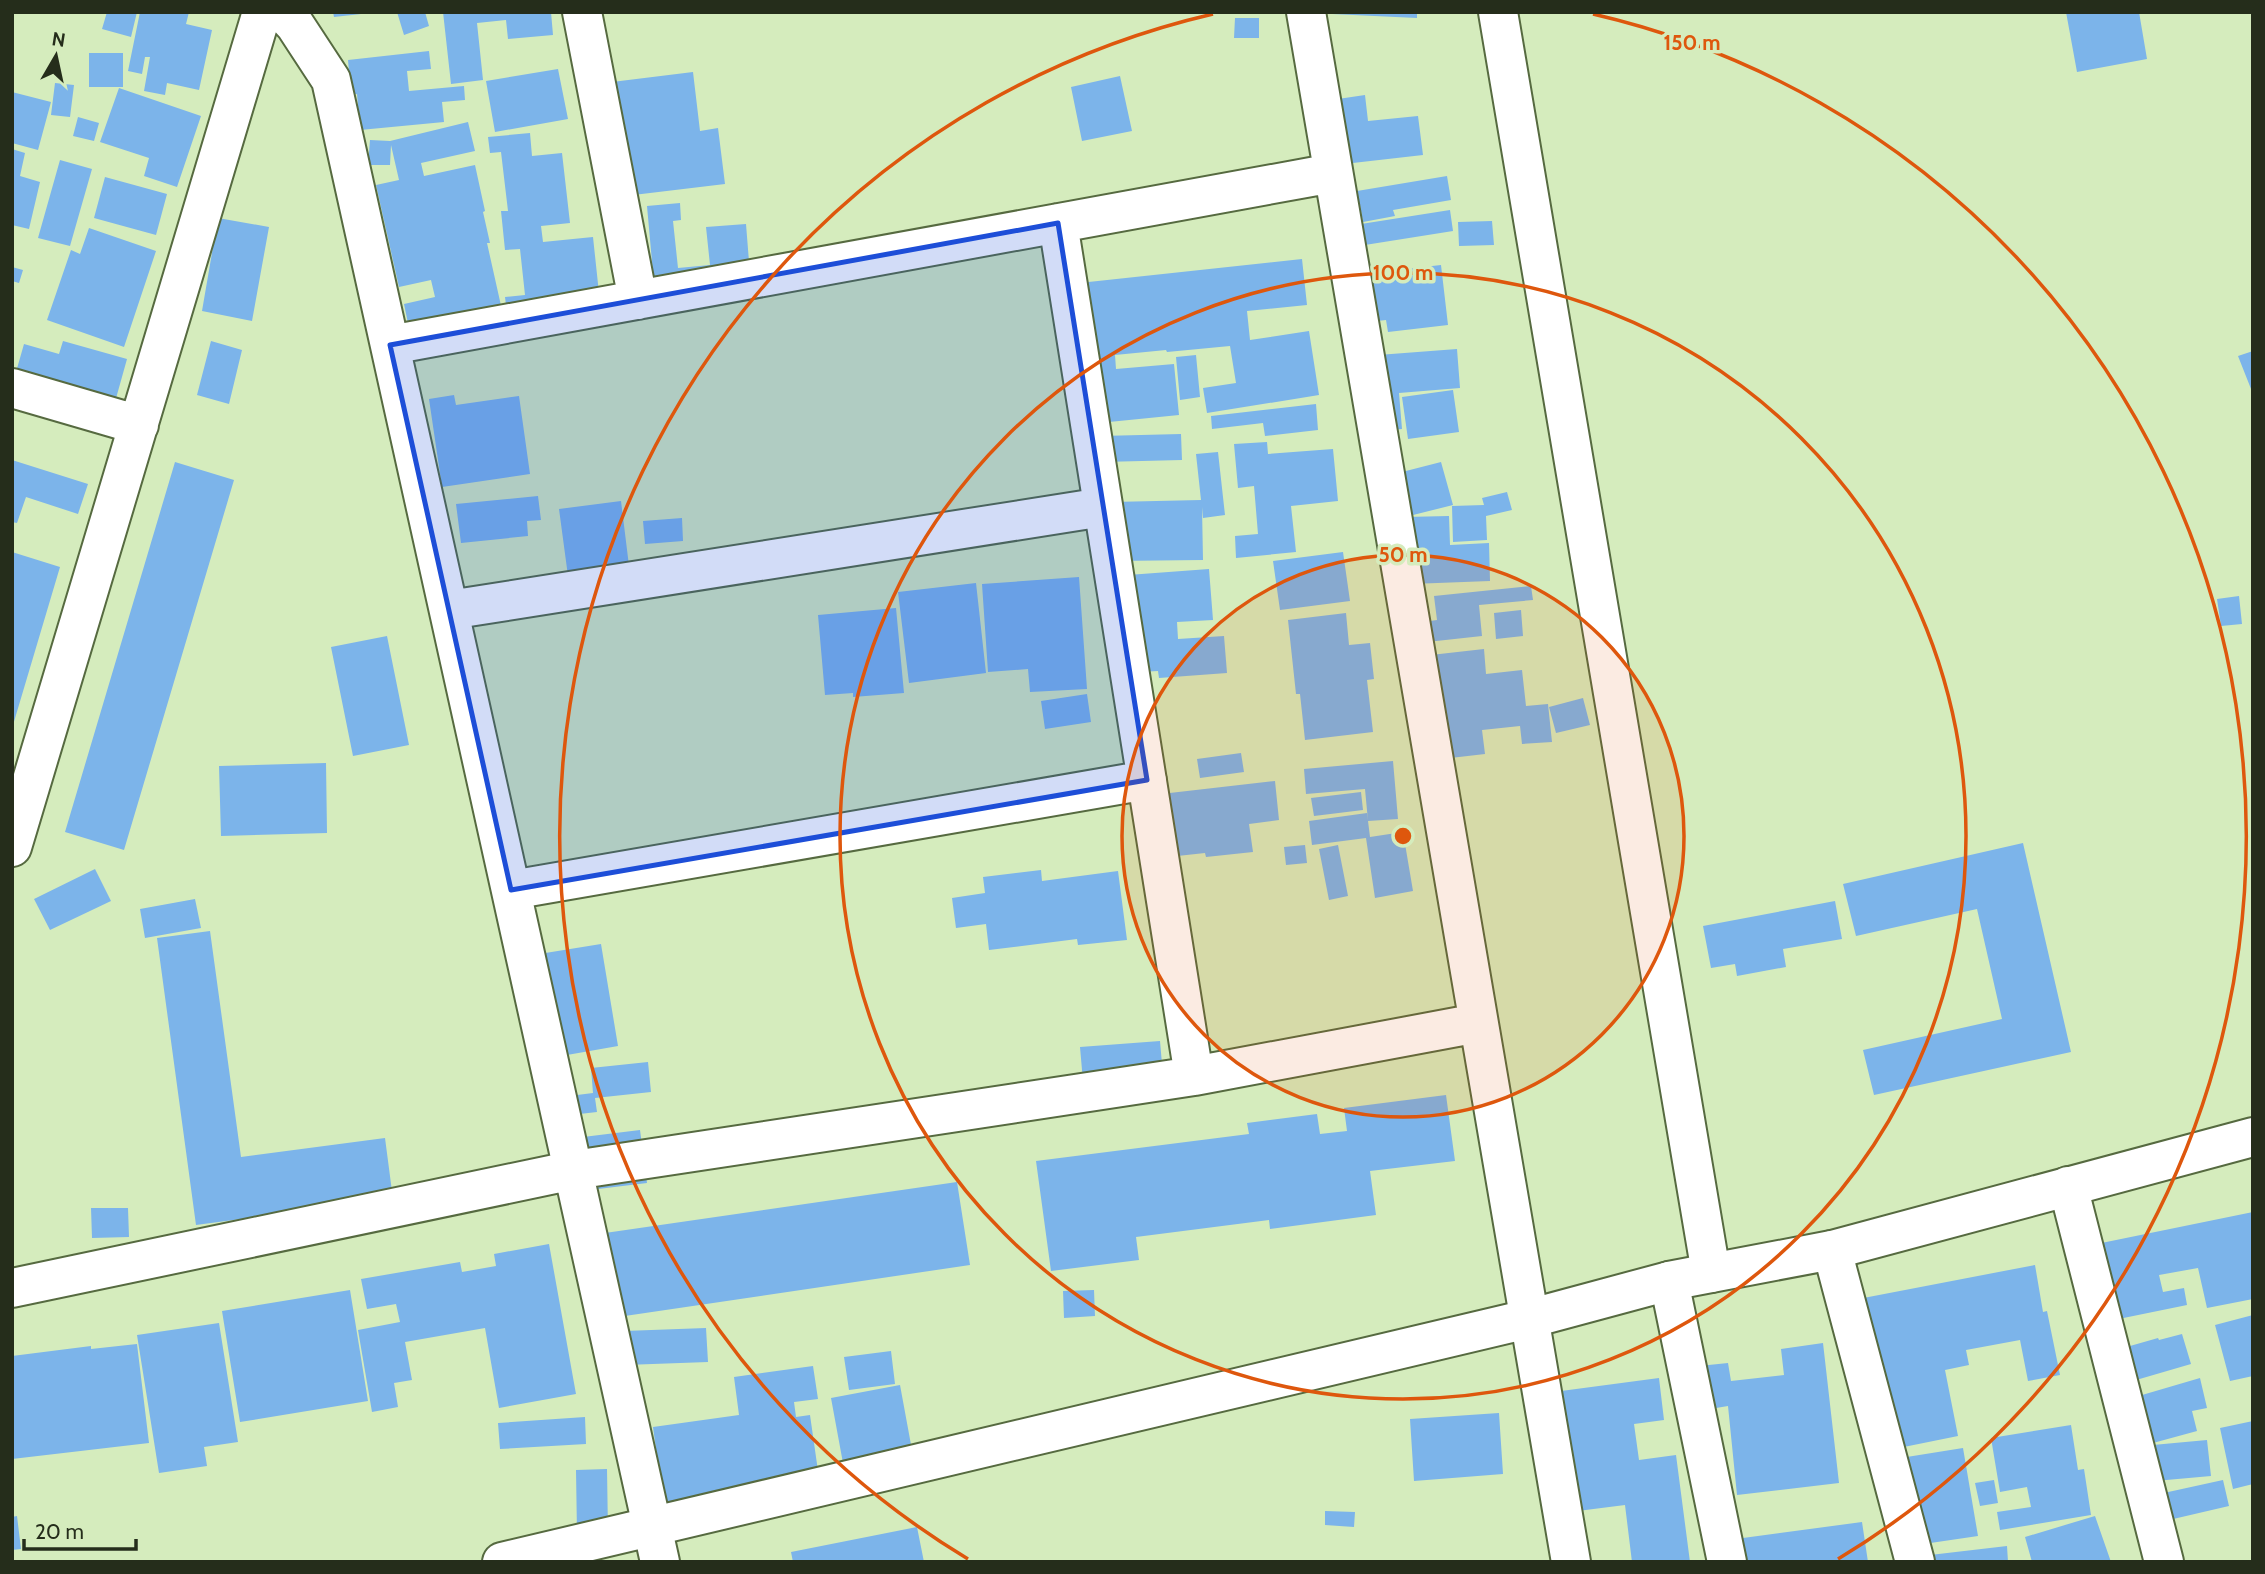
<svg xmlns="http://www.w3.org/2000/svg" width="2265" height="1574" viewBox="0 0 2265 1574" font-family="Cabin,sans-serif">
<rect width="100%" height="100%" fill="#d5ecbd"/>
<!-- building -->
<path fill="#7cb4ea" d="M107 12H137L131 37 102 29Z
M140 12H189L186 24 212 30 199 90 167 83 165 95 144 91 150 57H145L142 74 128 71Z
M333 12H361V14L334 17Z
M397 12H425L429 26 404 35Z
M443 12H551L553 35 508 39 506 20 477 23 483 80 451 84Z
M1332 12H1417V18L1332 14Z
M2066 12H2139L2147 59 2077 72Z
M1235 18H1259V38H1234Z
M429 51 431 69 407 71 409 91 464 86 465 100 442 102 444 122 360 130 357 94 351 95 348 60Z
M89 53H123V87H89Z
M558 69 568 119 495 132 486 81Z
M693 72 700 131 718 128 725 184 625 196 612 82Z
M1120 76 1132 131 1082 141 1071 87Z
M55 83 74 85 70 117 51 115Z
M119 88 201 116 177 187 144 176 149 158 100 142Z
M12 92 51 102 38 150 12 143Z
M1365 95 1368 121 1418 116 1423 155 1344 164 1338 99Z
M78 117 99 123 94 141 73 136Z
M468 122 475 151 421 163 424 176 475 165 485 211 483 212 490 243H487L504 319 414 352 404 304 435 297 431 280 399 287 376 185 399 180 391 145 390 165H368L370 140 390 141Z
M530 133 532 156 562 153 570 223 541 226 543 242 593 237 601 312 508 321 505 297 525 295 520 249 505 250 501 211H508L501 152 490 153 488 137Z
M12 149 25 153 20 176 40 182 29 229 12 225Z
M60 160 92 169 70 246 38 238Z
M1447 176 1451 200 1393 210 1395 216 1363 222 1360 205 1342 208 1339 194Z
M105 177 167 194 156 235 94 218Z
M680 203 681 220 673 221 678 268 710 265 706 227 746 224 750 274 654 284 647 206Z
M1450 210 1453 231 1346 248 1342 227Z
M218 218 269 227 252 321 202 311Z
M1492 221 1494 245 1459 246 1458 222Z
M89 228 156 251 124 347 47 320 71 250 80 254Z
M1302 259 1307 305 1247 311 1250 340 1309 331 1319 395 1207 413 1203 388 1236 383 1230 346 1167 352 1166 350 1115 355 1116 369 1174 364 1179 415 1089 424 1070 284Z
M1441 265 1448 325 1388 332 1386 320 1359 323 1353 275Z
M12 267 23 270 19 283 12 281Z
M63 341 127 359 108 427 12 386 24 344 59 354Z
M211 341 242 350 229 404 197 395Z
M1457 349 1460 388 1399 393 1402 429 1371 432 1365 356Z
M2253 351V394L2238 356Z
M1196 355 1200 397 1180 400 1176 357Z
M1453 390 1459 432 1408 439 1402 397Z
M454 395 456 405 519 396 530 474 442 487 429 399Z
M1316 404 1318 430 1265 436 1263 423 1212 429 1211 416Z
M1181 434 1182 460 1102 462 1101 436Z
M1267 442 1268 454 1333 449 1338 501 1291 506 1296 552 1236 558 1235 536 1258 534 1254 486 1238 488 1234 444Z
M1218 452 1225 515 1203 518 1202 507 1203 560 1113 561 1112 502 1201 500 1196 454Z
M12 460 88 484 78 514 26 497 17 523 12 522Z
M175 462 234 480 124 850 65 832Z
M1441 462 1453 505 1405 517 1449 516 1450 545 1489 543 1490 581 1411 584 1410 561 1398 562 1396 520H1393L1387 495 1406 490 1402 472Z
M1507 492 1512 510 1486 516 1487 540 1453 542 1452 506 1484 505 1482 498Z
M538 496 541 520 527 521 528 536 461 543 456 504Z
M621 501 631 582 570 591 559 509Z
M682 518 683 541 645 544 643 521Z
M12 552 60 567 13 725H12Z
M1343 552 1350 601 1280 610 1273 561Z
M1209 569 1213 620 1177 622 1178 639 1224 636 1227 673 1159 678 1158 671 1140 672 1128 575Z
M1079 577 1087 689 1030 692 1028 669 988 672 982 584Z
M976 583 986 673 909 683 898 592Z
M1531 586 1533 600 1479 605 1482 636 1418 643 1416 623 1437 620 1434 596Z
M2239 596 2242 624 2221 626 2217 599Z
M896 608 904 693 853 697V693L825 695 818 615Z
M1521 610 1523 636 1496 639 1494 613Z
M1346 613 1349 645 1370 643 1374 679 1367 680 1373 732 1305 740 1300 694H1296L1288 620Z
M387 636 409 745 353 756 331 647Z
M1484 649 1486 674 1522 670 1526 706 1548 704 1552 742 1522 744 1520 726 1482 730 1485 754 1433 760 1422 656Z
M1087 694 1091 722 1045 729 1041 701Z
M1583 698 1590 725 1556 733 1549 707Z
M1241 753 1244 772 1200 778 1197 759Z
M1393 761 1398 819 1368 821 1365 789 1306 794 1304 769Z
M326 763 327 833 221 836 219 766Z
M1275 781 1279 820 1249 824 1253 852 1206 857 1205 853 1168 857 1161 794Z
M1361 792 1363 810 1314 816 1311 798Z
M1367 813 1370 837 1403 832 1413 891 1375 898 1366 838 1312 845 1309 821Z
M2023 843 2071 1052 1874 1095 1863 1050 2002 1019 1977 909 1856 936 1843 884Z
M1305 845 1307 863 1286 865 1284 847Z
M1338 845 1348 896 1329 900 1319 849Z
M95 869 111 901 50 930 34 899Z
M1041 870 1042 881 1118 871 1127 940 1078 945 1077 939 989 950 986 924 956 928 952 898 985 893 983 877Z
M195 899 201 928 145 938 140 909Z
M1835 901 1842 939 1783 949 1786 967 1737 976 1735 964 1711 968 1703 926Z
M210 931 241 1157 385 1138 393 1199 196 1225 157 938Z
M601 944 618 1046 550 1058 533 955Z
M1160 1041 1164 1087 1084 1093 1080 1047Z
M648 1062 651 1092 595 1098 597 1112 571 1115 569 1096 593 1093 591 1068Z
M1446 1095 1455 1161 1370 1171 1376 1215 1270 1229 1269 1220 1136 1237 1139 1260 1051 1271 1036 1161 1249 1134 1247 1123 1317 1114 1320 1134 1347 1131 1344 1108Z
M640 1130 647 1183 582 1191 575 1138Z
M957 1182 970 1265 618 1317 605 1233Z
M91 1208H128L129 1237 92 1238Z
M2253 1212V1299L2207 1308 2198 1268 2159 1275 2163 1292 2184 1288 2187 1305 2099 1323 2077 1248Z
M549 1244 576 1394 499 1408 485 1328 405 1342 412 1380 394 1383 398 1407 372 1412 358 1330 400 1322 396 1304 367 1309 361 1279 460 1262 462 1272 496 1266 494 1254Z
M2035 1265 2043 1312 2047 1311 2060 1375 2028 1381 2020 1340 1966 1350 1969 1365 1945 1370 1958 1436 1884 1451 1853 1300Z
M350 1290 368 1401 240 1422 222 1311Z
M1094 1290 1095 1316 1064 1318 1063 1291Z
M2253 1315V1376L2230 1381 2215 1325Z
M219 1323 238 1442 204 1447 207 1466 159 1473 137 1335Z
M706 1328 708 1362 625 1365 624 1331Z
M2182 1334 2191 1364 2119 1385 2109 1352 2158 1338 2159 1340Z
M1823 1343 1839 1483 1737 1495 1728 1406 1704 1410 1699 1366 1728 1363 1731 1381 1784 1375 1781 1349Z
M137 1344 149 1443 12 1459V1356L91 1346V1349Z
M891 1351 895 1384 849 1390 844 1357Z
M813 1366 818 1399 794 1402 796 1417 810 1415 820 1485 664 1508 653 1427 739 1415 734 1377Z
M1659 1378 1664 1420 1634 1424 1639 1460 1676 1455 1690 1562H1632L1625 1505 1562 1513 1546 1393Z
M2200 1378 2207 1408 2192 1411 2197 1431 2142 1446 2207 1440 2211 1476 2144 1482 2125 1400Z
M900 1385 914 1461 845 1474 831 1398Z
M1499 1413 1503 1474 1414 1481 1410 1419Z
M585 1417 586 1444 500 1449 498 1423Z
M2253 1421V1484L2233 1489 2220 1428Z
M2071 1425 2078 1470 2084 1469 2091 1515 2000 1530 1997 1512 2031 1507 2027 1487 2000 1492 1991 1438Z
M1963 1448 1978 1536 1910 1546 1888 1460Z
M607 1469 608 1532 577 1533 576 1470Z
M1994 1480 1998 1503 1980 1506 1975 1483Z
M2223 1480 2229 1506 2156 1523 2150 1496Z
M1325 1511 1355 1512 1354 1527 1325 1525Z
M17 1516 21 1549 12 1550V1517Z
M2095 1516 2111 1562H2032L2025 1537Z
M1862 1522 1868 1562H1746L1743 1538Z
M917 1527 924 1562H793L791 1552Z
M2007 1546 2008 1562H1913V1557Z"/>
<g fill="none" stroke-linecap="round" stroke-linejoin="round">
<!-- minor casing -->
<g stroke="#566a40" stroke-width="42">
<path id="minor" d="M283 12 295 25 331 80 660 1562
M582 12 638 300
M1306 12 1571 1562
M1498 12 1711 1273
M1058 223 1194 1076
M390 345 1333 173
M12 388 139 425
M449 610 1103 507
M12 847 262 12
M511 890 1147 780
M2068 1186 2164 1562
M1832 1250 1915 1562
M1669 1281 1727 1562
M12 1288 574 1170 1194 1076 1478 1023"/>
</g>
<!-- tertiary casing -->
<g stroke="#566a40" stroke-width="42">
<path id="tertiary" d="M502 1562 1528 1319 1669 1281 1832 1250 2253 1137"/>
</g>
<!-- minor -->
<use href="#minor" stroke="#fff" stroke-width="38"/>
<!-- tertiary -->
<use href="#tertiary" stroke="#fff" stroke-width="38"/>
</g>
<!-- marked area -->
<path fill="#1d4ed8" fill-opacity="0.2" stroke="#1d4ed8" stroke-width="5" stroke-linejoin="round" d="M1058 223 1147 780 511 890 390 345Z"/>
<!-- distance rings -->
<circle cx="1403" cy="836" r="281" fill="#de570d" fill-opacity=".12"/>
<g fill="none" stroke="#de570d" stroke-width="3.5">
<circle cx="1403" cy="836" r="281"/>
<circle cx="1403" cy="836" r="563"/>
<path d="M968 1559A844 844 0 0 1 1213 14M1593 14A844 844 0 0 1 1838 1559"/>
</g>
<circle cx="1403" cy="836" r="10" fill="#de570d" stroke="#d5ecbd" stroke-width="3.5"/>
<g font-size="21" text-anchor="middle" font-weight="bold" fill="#de570d" stroke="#d5ecbd" stroke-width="7" stroke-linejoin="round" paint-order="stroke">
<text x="1692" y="50">150 m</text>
<text x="1403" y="280">100 m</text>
<text x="1403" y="562">50 m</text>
</g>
<!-- border -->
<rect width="2265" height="1574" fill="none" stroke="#252d1b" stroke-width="28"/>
<!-- north arrow -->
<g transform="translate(56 56) rotate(9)" stroke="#d5ecbd" stroke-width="5" paint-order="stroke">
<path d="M0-5L12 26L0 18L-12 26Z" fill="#252d1b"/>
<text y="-10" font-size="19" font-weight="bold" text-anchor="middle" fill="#252d1b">N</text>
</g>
<!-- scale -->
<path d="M24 1539v10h112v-10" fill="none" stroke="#252d1b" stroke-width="3.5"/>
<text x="35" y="1539" font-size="21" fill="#252d1b" stroke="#d5ecbd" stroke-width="5" paint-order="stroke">20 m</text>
</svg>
